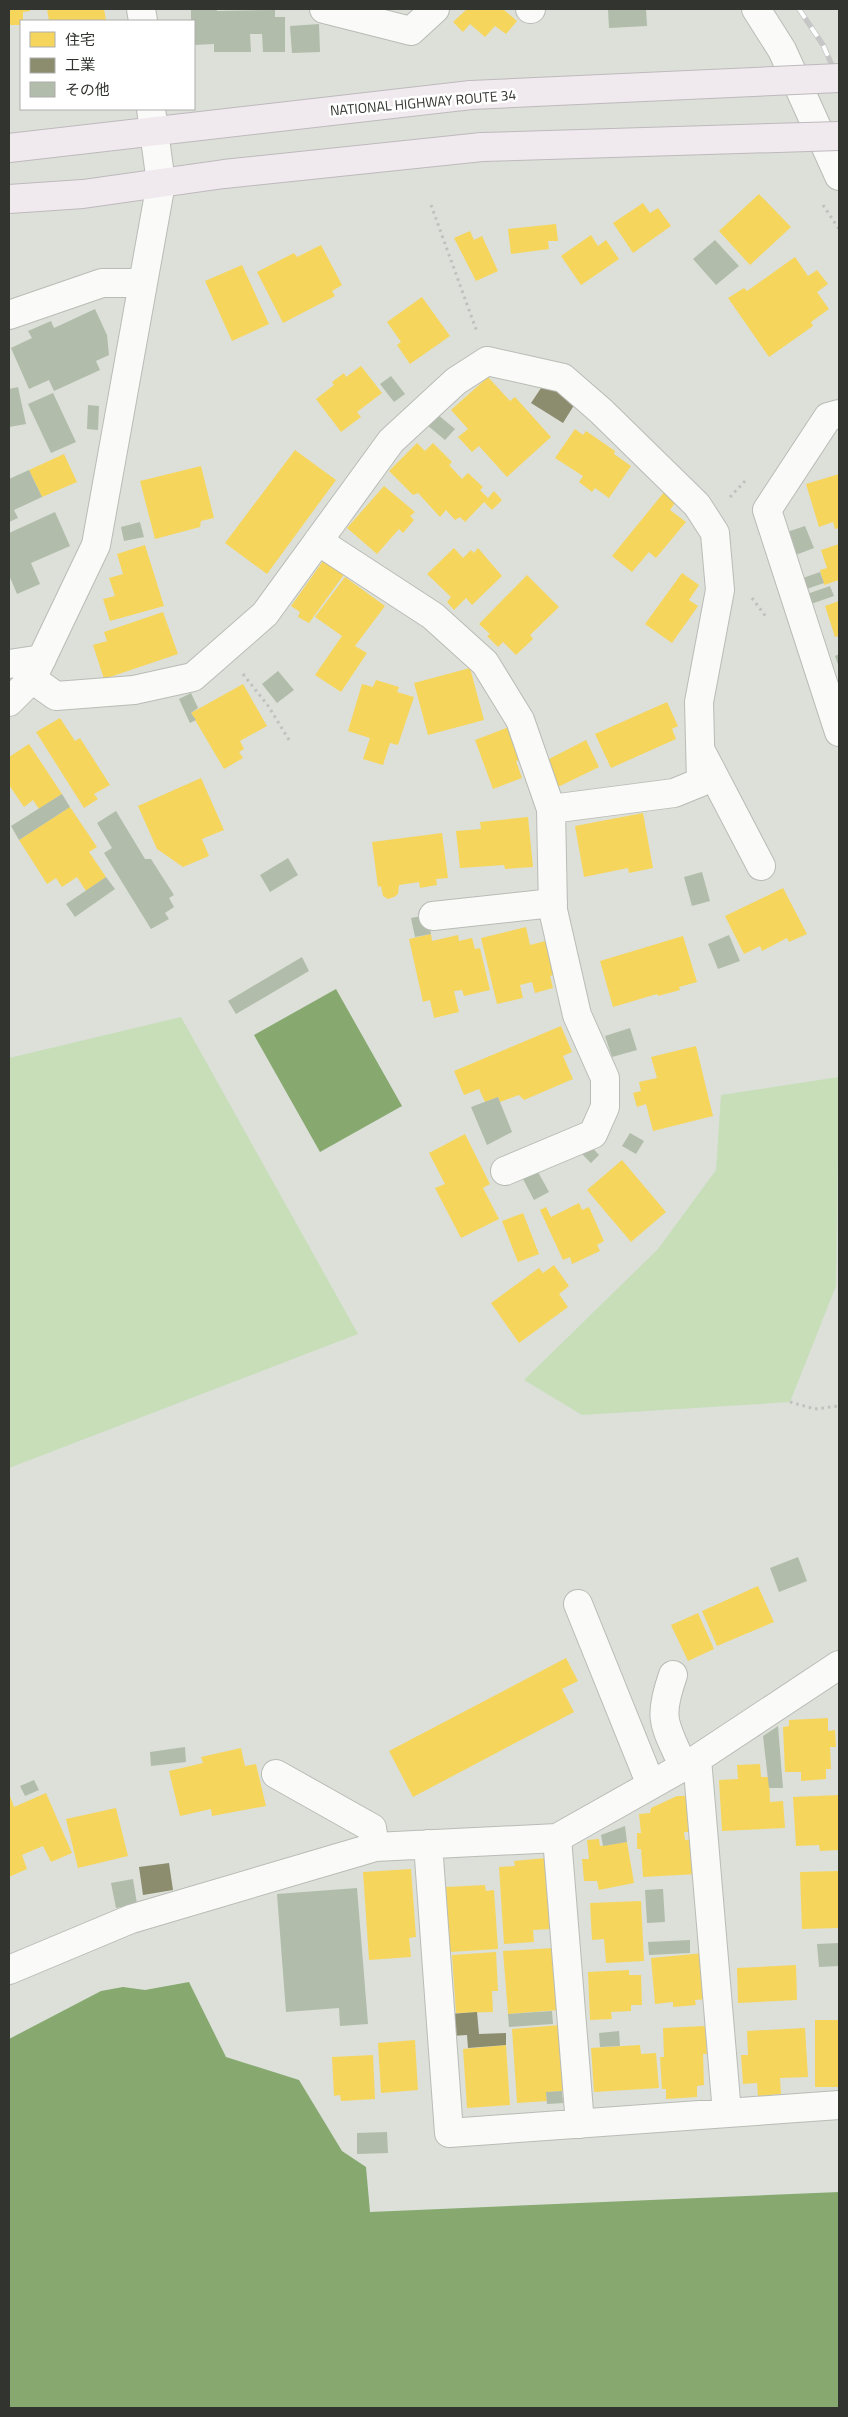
<svg xmlns="http://www.w3.org/2000/svg" width="848" height="2417" viewBox="0 0 848 2417" font-family="'Titillium Web','Noto Sans JP',sans-serif">
<rect width="100%" height="100%" fill="#dce0d9"/>
<!-- green -->
<path fill="#c7deb9" d="M181 1017 358 1334 9 1468V1058Z
M839 1077 836 1286 790 1402 582 1415 524 1380 658 1249 716 1170 721 1095Z"/>
<!-- water -->
<path fill="#87a970" d="M336 989 402 1106 320 1152 254 1035Z
M189 1982 226 2057 299 2080 342 2151 366 2167 370 2212 839 2192V2408H9V2039L101 1991 123 1987 145 1990Z"/>
<!-- homes -->
<path fill="#f6d55c" d="M9 9H30V11L23 12V21H21V25H9Z
M47 9H104L106 20 49 21Z
M467 9H503L517 21 506 34 495 26 485 37 470 24 463 32 453 22Z
M759 194 791 227 750 265 719 231Z
M643 203 650 213 658 208 671 226 633 253 613 223Z
M556 224 558 241H548L549 249 511 254 508 229Z
M470 231 474 240 482 236 498 271 476 281 454 238Z
M591 235 598 246 606 240 619 259 581 285 561 256Z
M321 245 342 285 332 291 335 296 283 323 257 272 294 253 297 257Z
M795 257 808 276 817 270 828 284 817 292 829 309 811 322 813 326 769 357 728 298 744 288 747 291Z
M242 265 269 324 232 341 205 281Z
M422 297 450 336 410 364 397 345 401 342 387 322Z
M361 366 382 393 357 412 361 417 341 432 316 399 334 385 332 382 344 373 346 377Z
M488 377 510 401 515 397 551 437 507 477 479 446 472 452 458 437 468 429 451 410Z
M575 429 583 435 586 431 615 451 614 454 631 466 609 498 595 488 592 492 579 482 583 476 555 458Z
M417 443 425 451 433 443 452 462 449 465 462 479 468 473 483 487 480 490 488 498 494 491 502 500 492 510 484 502 465 522 460 517 455 520 446 510 440 517 418 493 413 495 389 471Z
M295 450 336 480 267 574 225 543Z
M64 454 77 482 42 497 29 470Z
M201 466 214 518 201 521 200 527 155 539 140 481Z
M839 474V528L835 529 833 522 819 527 806 484Z
M384 486 415 512 410 516 414 520 403 533 399 529 377 554 347 528Z
M665 491 677 500 670 510 686 522 656 558 649 552 632 572 612 556Z
M839 544V580L824 585 820 570 827 568 821 550Z
M145 545 164 606 110 621 103 599 115 596 109 578 123 574 117 554Z
M454 548 463 558 471 550 474 553 478 548 502 576 472 605 466 598 454 610 447 602 451 597 427 574Z
M328 554 348 569 309 623 298 617 300 612 291 606Z
M682 573 699 585 689 600 698 606 672 643 645 624Z
M527 575 559 607 530 635 533 639 516 655 503 642 498 647 487 636 490 634 479 624Z
M345 577 385 606 355 646 367 653 341 692 315 675 342 636 315 617Z
M839 601V636L835 637 825 606Z
M163 612 178 654 104 679 93 645 107 641 104 632Z
M470 668 484 720 428 735 414 683Z
M376 680 399 687 397 692 414 697 398 745 390 743 383 765 363 759 370 738 348 731 362 684 373 687Z
M243 684 267 726 240 741 244 749 239 752 243 758 224 769 191 713Z
M667 702 678 726 672 729 676 739 611 768 595 734Z
M60 718 75 741 80 738 110 785 94 794 98 799 84 808 36 732Z
M509 727 521 760 516 761 522 778 493 789 475 740Z
M586 740 599 767 558 787 545 761Z
M29 744 62 794 39 809 33 800 24 807 9 785V757Z
M201 778 224 830 202 839 209 856 183 867 157 849 138 806Z
M70 807 97 847 89 852 106 877 86 891 77 877 62 887 56 878 47 884 19 840Z
M643 813 653 868 629 873 628 868 584 877 575 826Z
M528 817 533 867 505 869 504 865 460 868 456 831 481 829 480 822Z
M442 833 448 878 436 879 437 885 420 888 419 882 399 885 398 894 394 897 388 899 383 896 381 886 378 887 372 842Z
M783 888 807 934 789 942 787 938 762 951 760 946 744 954 725 916Z
M526 927 530 945 549 940 557 974 550 976 553 988 535 993 532 982 520 985 523 998 497 1004 481 938Z
M431 934 432 941 458 935 459 941 472 938 475 949 480 948 490 990 464 996 462 990 454 991 459 1012 434 1018 430 1000 423 1002 409 939Z
M683 936 697 982 679 987 680 990 658 996 657 994 613 1007 600 961Z
M561 1026 572 1052 563 1056 573 1079 524 1100 519 1095 500 1102 498 1097 485 1102 479 1089 464 1095 454 1071Z
M696 1046 713 1116 653 1131 646 1104 637 1107 633 1093 641 1091 639 1082 657 1078 651 1057Z
M465 1134 490 1184 483 1188 499 1219 461 1238 435 1188 445 1184 429 1153Z
M622 1160 666 1212 631 1242 587 1190Z
M579 1203 582 1210 589 1207 604 1241 597 1245 600 1251 572 1264 570 1257 563 1260 540 1210 546 1207 551 1217Z
M523 1213 539 1254 518 1262 502 1221Z
M554 1265 569 1286 559 1294 568 1307 519 1343 491 1303 539 1268 543 1273Z
M758 1586 774 1622 717 1646 702 1611Z
M698 1613 714 1649 688 1661 671 1625Z
M566 1658 578 1681 562 1689 574 1712 413 1797 389 1751Z
M828 1718V1731L835 1730 836 1747H830L831 1769H826V1779L801 1781V1772H785L783 1727 789 1726V1720Z
M241 1748 245 1766 256 1764 266 1806 212 1816 211 1809 180 1816 169 1771 203 1763 201 1757Z
M760 1764 761 1777H769L770 1802 783 1801 785 1828 722 1831 719 1780 738 1779 737 1765Z
M9 1793 14 1807 46 1793 72 1853 51 1862 43 1846 22 1855 27 1869 9 1877Z
M839 1795V1850L820 1851 819 1845 796 1846 793 1797Z
M677 1796H692L694 1832H684L685 1840 695 1839 697 1874 643 1877 641 1849H637V1833H641L639 1814 650 1813 651 1808Z
M116 1808 128 1856 78 1868 66 1819Z
M599 1839 600 1846 627 1842 634 1883 599 1890 597 1881H584L582 1859H589L587 1840Z
M546 1858 551 1929 533 1930 534 1942 504 1944 499 1867 515 1866 514 1861Z
M411 1869 416 1937 409 1938 411 1957 369 1960 363 1872Z
M839 1871V1928L802 1929 800 1872Z
M485 1885 486 1891 494 1890 498 1949 450 1952 446 1887Z
M641 1901 644 1961 606 1963 604 1939 592 1940 590 1903Z
M554 1948 559 2010 508 2014 503 1951Z
M496 1952 498 1991H492L493 2012 456 2013 452 1955Z
M704 1953 710 1999 695 2000 696 2005 673 2007V2002L655 2004 651 1958Z
M796 1965 797 2000 738 2003 737 1968Z
M629 1970V1975H641L642 2005H631V2011L611 2012 612 2019 590 2020 588 1972Z
M815 2020H839V2087H815Z
M560 2025 564 2091 546 2092 547 2101 517 2103 512 2029Z
M705 2026 707 2054H703L704 2085 697 2086V2097L666 2099V2089H662L660 2057H664L663 2028Z
M805 2028 808 2077 780 2078 781 2094 758 2096 757 2083 743 2084 741 2055H748L747 2031Z
M415 2040 418 2090 381 2093 378 2043Z
M506 2045 510 2105 467 2108 463 2049Z
M640 2045 641 2054 656 2053 659 2088 594 2092 591 2048Z
M373 2055 375 2099 341 2101 340 2095 334 2096 332 2057Z"/>
<!-- industry -->
<path fill="#8c8c6e" d="M545 382 576 402 563 423 531 403Z
M169 1863 173 1890 143 1895 139 1867Z
M477 2012 479 2034 506 2033V2045L468 2048 467 2035 451 2036 449 2014Z"/>
<!-- building -->
<path fill="#b1bcaa" d="M191 9H217V11L275 10V17H285V52H263L262 34H250L251 52H214V44L194 45V21H191Z
M608 9H646L647 26 609 28Z
M319 24 320 52 292 53 290 26Z
M715 240 739 266 716 285 693 259Z
M95 309 107 335 109 355 96 361 100 370 54 391 49 380 29 389 11 348 32 338 28 331 51 321 54 328Z
M391 376 405 394 394 402 380 384Z
M18 387 26 424 9 427V389Z
M53 393 76 442 51 453 28 404Z
M88 405 99 406 98 430 87 429Z
M437 414 455 429 445 440 427 425Z
M29 470 42 497 14 510 18 518 9 522V479Z
M55 512 70 546 31 563 40 584 17 594 9 575V533Z
M140 522 144 537 124 541 121 527Z
M805 526 814 548 793 556 784 533Z
M820 572 824 583 804 590 800 579Z
M830 586 834 596 811 604 807 594Z
M839 654V667L835 656Z
M278 671 294 690 277 703 262 684Z
M191 693 198 708 191 713 196 720 190 723 179 699Z
M62 794 70 807 19 840 11 826Z
M116 811 145 859H151L174 895 169 898 174 907 165 913 169 919 151 929 104 853 112 848 97 823Z
M288 858 298 875 270 892 260 875Z
M702 872 710 901 692 906 684 877Z
M106 877 115 889 75 917 66 904Z
M427 915 431 934 415 937 411 918Z
M729 935 740 961 718 969 708 944Z
M302 957 309 971 236 1014 228 1001Z
M630 1028 637 1050 612 1057 605 1036Z
M498 1097 512 1132 487 1145 471 1107Z
M630 1133 644 1141 636 1154 622 1146Z
M587 1142 599 1155 591 1163 579 1151Z
M538 1172 549 1192 534 1200 523 1179Z
M798 1557 807 1581 779 1592 770 1568Z
M778 1726 783 1788H769L763 1736Z
M185 1747 186 1762 151 1766 150 1752Z
M34 1780 39 1790 25 1796 20 1786Z
M625 1826 627 1842 603 1846 601 1835Z
M133 1879 137 1904 116 1908 111 1883Z
M357 1888 368 2024 340 2026 339 2008 286 2012 277 1894Z
M663 1889 665 1922 647 1923 645 1890Z
M690 1940V1953L649 1955 648 1942Z
M839 1943V1966L819 1967 817 1944Z
M552 2011 553 2024 509 2027 508 2014Z
M619 2031 620 2046 600 2047 599 2033Z
M562 2091 563 2103 547 2104 546 2092Z
M387 2132 388 2153 357 2154V2133Z"/>
<g fill="none" stroke-linecap="round" stroke-linejoin="round">
<!-- minor casing -->
<g stroke="#b9bcb6" stroke-width="30">
<path id="minor" d="M141 9 143 21
M324 9 411 31 435 9
M530 9H531
M756 9 782 50 839 176
M9 315 102 283H143
M839 414 828 417 767 510 839 732
M318 541 433 616 485 663 520 720 551 809
M9 664 42 659
M32 679 56 696 134 690 193 677 265 614 391 441 456 381 487 361 563 378 601 411 697 505 715 533 720 590 699 702 701 782 674 793 551 809 553 910 577 1015 605 1078V1107L593 1134 505 1171
M9 702 32 679 96 545 161 183 151 109
M702 753 761 866
M433 916 553 903
M578 1604 651 1785
M673 1675C657 1721 665 1724 683 1766
M697 1759 727 2113
M276 1774 372 1828 375 1847
M557 1838 580 2124
M428 1844 449 2133 839 2105
M9 1970 131 1919 375 1847 557 1838 697 1759 839 1665"/>
</g>
<!-- highway casing -->
<g stroke="#beb9bc" stroke-width="30">
<path id="highway" d="M9 148 471 95
M9 199 83 194 224 174 482 147"/>
</g>
<!-- path -->
<path stroke="#bfc1be" stroke-width="3" stroke-dasharray="2.5 4" stroke-linecap="butt" d="M431 205 477 332
M823 205 839 229
M730 497 746 480
M752 598 766 617
M243 674 269 707 289 740
M790 1402 815 1409 839 1406"/>
<!-- minor -->
<use href="#minor" stroke="#fafaf9" stroke-width="28"/>
<!-- highway -->
<use href="#highway" stroke="#f0eaef" stroke-width="28"/>
<!-- rail casing -->
<g stroke="#c5c6c5" stroke-width="5.5">
<path id="rail" d="M799 9 823 45 839 81"/>
</g>
<!-- rail -->
<use href="#rail" stroke="#fff" stroke-width="4" stroke-dasharray="11" stroke-linecap="butt"/>
<!-- highway-bridge casing -->
<g stroke="#beb9bc" stroke-width="30" stroke-linecap="butt">
<path id="highway-bridge" d="M471 95 839 78
M482 147 839 136"/>
</g>
<!-- highway-bridge -->
<use href="#highway-bridge" stroke="#f0eaef" stroke-width="28"/>
</g>
<g text-anchor="middle" dominant-baseline="central" stroke-width="5" stroke-linejoin="round" paint-order="stroke">
<!-- street labels -->
<g font-size="14" fill="#31342f" stroke="#fff">
<text transform="translate(423 102) rotate(-5)">NATIONAL HIGHWAY ROUTE 34</text>
</g>
</g>
<!-- border -->
<rect width="848" height="2417" fill="none" stroke="#31342f" stroke-width="20"/>
<!-- legend -->
<rect x="20" y="20" width="175" height="90" fill="#ffffff" stroke="#adaeac"/>
<rect x="30" y="32" width="25" height="15" fill="#f6d55c" stroke="#adaeac"/>
<text x="65" y="45" font-size="15" fill="#31342f">住宅</text>
<rect x="30" y="58" width="25" height="15" fill="#8c8c6e" stroke="#adaeac"/>
<text x="65" y="70" font-size="15" fill="#31342f">工業</text>
<rect x="30" y="82" width="25" height="15" fill="#b1bcaa" stroke="#adaeac"/>
<text x="65" y="95" font-size="15" fill="#31342f">その他</text>
</svg>
